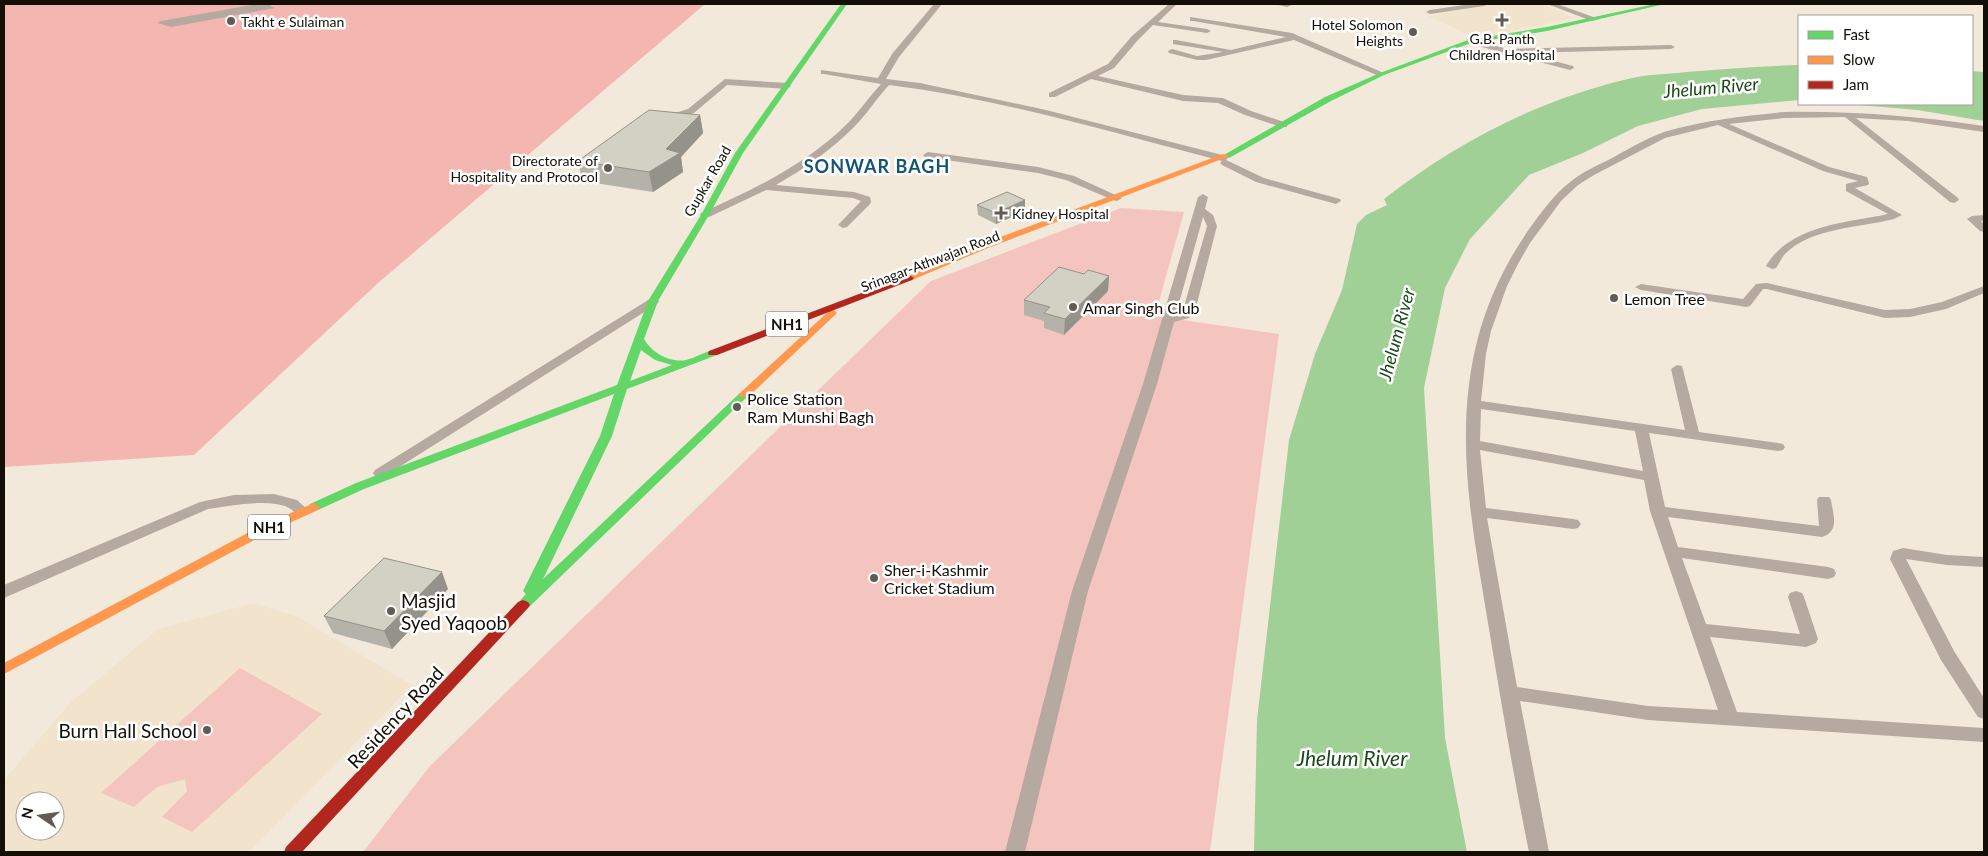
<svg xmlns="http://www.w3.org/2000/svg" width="1988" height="856" viewBox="0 0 1988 856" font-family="Lato,sans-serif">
<rect width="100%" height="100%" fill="#f2e9db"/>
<!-- built -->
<path fill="#f2e4cc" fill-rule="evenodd" d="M1493 4H1540L1574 18 1498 34 1471 36 1428 16Z
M254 603 298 617 412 685 249 852H4V780L71 702 158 629ZM25 801H55V831H25Z"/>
<!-- green -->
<path fill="#f4c5be" d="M1121 208 1184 212 1155 316 1279 334 1210 852H363L430 766 931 281Z
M240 668 322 714 192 832 162 817 187 791 185 779 157 787 134 807 101 793Z"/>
<!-- forest -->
<path fill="#f4b6b0" d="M4 4H705L378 283 194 455 4 467Z"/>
<!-- water -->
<path fill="#a1d096" d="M1799 65V100L1702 109 1638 126 1583 153 1529 175 1470 239 1445 288 1424 388 1445 738 1467 852H1254L1257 720 1289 440 1315 354 1342 290 1357 224 1366 215 1387 205 1384 199C1458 141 1544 97 1637 77 1653 74 1670 74 1686 72 1724 69 1761 66 1799 65Z
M1972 71 1984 72V121L1917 110 1848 104H1972Z"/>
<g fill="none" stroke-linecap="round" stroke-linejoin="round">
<!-- street -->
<path fill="#b6a9a0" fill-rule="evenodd" d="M258 4H272L270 6 275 8 171 27 157 23 161 21Z
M934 4H942L899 57 886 79 920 83 1046 110 1226 156 1228 158 1226 160 1264 178 1340 199 1341 201 1336 204 1256 182 1222 165 1220 163 1222 161C1113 133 1001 99 889 85 877 98 867 114 854 127 831 150 804 169 776 185L854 192 870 197 871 202 870 204 847 227 843 228 838 225 861 201 853 198 766 190 709 217H701L700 215 701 213C755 189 807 164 849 122 860 110 870 96 881 84L824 74H821V70L878 78 892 54Z
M1169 4H1177L1158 22 1207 29 1211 31 1207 33 1153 25 1138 40 1114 68 1098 76 1183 95 1223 98 1251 111 1287 123V127H1281L1245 115 1218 103 1183 101 1091 79 1055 97H1049V93L1108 64 1132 36Z
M1274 4H1294L1287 7Z
M1471 4H1488L1484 6 1430 14 1426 12 1430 10Z
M1547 4H1557L1599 19 1592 21Z
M1190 17 1292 33 1386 74 1379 76 1294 40 1206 60H1197L1169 53 1168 51 1172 49 1197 56 1223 52 1173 44V40H1176L1231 50 1286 37 1193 21H1190Z
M1467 39 1508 49 1671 45 1675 47 1671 49 1524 53 1573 66 1574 68 1570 70 1467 43Z
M725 79 787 83 791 86 787 89 727 85 694 113 667 120 662 117 688 109Z
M1784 112C1852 111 1917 116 1984 126V132L1908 121 1856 118 1958 198 1959 200 1954 203 1950 202 1845 117 1784 118 1729 124 1829 167 1867 177 1869 183 1868 185 1855 188 1902 215 1894 219C1859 228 1811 227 1784 255 1781 259 1779 264 1776 268L1772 269 1766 266C1790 225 1846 223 1888 214L1846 191V184L1858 181 1823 171 1718 125 1665 138 1594 175 1578 185 1561 201 1530 243 1518 264 1507 286 1491 331 1486 354 1481 401 1685 430 1671 369 1677 365 1682 366 1699 432 1778 443 1783 444 1785 447 1783 450 1778 451 1649 433 1665 507 1819 526 1817 500 1819 497H1829L1831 500C1833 514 1840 532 1822 537L1668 517 1678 547 1828 567 1834 569 1836 573 1834 577 1828 579 1682 558 1706 624 1800 634 1788 597 1790 593 1796 591 1802 593 1804 597 1818 639 1816 643 1806 647 1710 637 1737 712 1984 728V742L1648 720 1520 701 1549 852H1529C1513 774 1500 695 1487 617 1477 555 1465 494 1466 431 1467 353 1487 288 1532 225 1543 210 1555 194 1569 183 1583 171 1599 165 1614 157 1630 148 1647 138 1664 132 1704 120 1744 116 1784 112ZM1481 409 1635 431 1643 471 1480 441ZM1480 450 1644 480 1650 511 1718 710 1648 706 1517 687 1487 518 1573 529 1578 528 1581 524 1578 520 1573 519 1486 508Z
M928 152 1038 167 1074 176 1122 198 1117 201 1113 200 1066 180 1038 173 925 157 923 155Z
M1203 194 1208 197 1205 209 1213 215 1217 226 1195 311 1189 318 1174 322 1157 384 1088 591 1025 852H1005L1072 591 1143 384 1198 197ZM1203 217 1207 226 1183 310 1176 314Z
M1984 215V221H1981L1984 224V232L1980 231 1967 219 1972 216Z
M1767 283 1885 310 1910 309 1942 302 1984 286V293L1946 309 1910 317 1885 318 1767 289H1763L1750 306 1746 307 1641 290 1635 287 1641 284 1743 299 1756 284Z
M653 297 657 298 659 301 657 304 385 476H375L373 473 375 470Z
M274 494 297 500 310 512 307 515C296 518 296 511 287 507 284 505 279 505 276 504 254 501 230 506 208 509L4 598V585L200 502 234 495Z
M1903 548 1947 555 1984 557V567L1947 565 1906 559 1954 651 1984 698V719L1978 717 1941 660 1890 559 1893 551Z"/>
<!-- fast -->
<path fill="#63d668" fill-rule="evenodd" d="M841 4H847L743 153 709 215 658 301 644 339C652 353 670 363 686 360 695 358 704 352 713 350L718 353 717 355 627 389 612 436 543 579 740 393H748L749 395 528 608 523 610 518 608 516 605 526 594 523 591 600 436 614 394 364 489 318 510H310L308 507 310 504 356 483 617 385 648 301 701 215 735 153ZM641 350 655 360 672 365 630 381Z
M1655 4H1665L1547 31 1471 43 1384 75 1331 101 1229 158 1222 156 1325 97 1380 73 1468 40 1547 27Z"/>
<!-- slow -->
<path fill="#ff974d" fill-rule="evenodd" d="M1223 154 1230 156 988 248 912 280 909 281 904 278 982 244Z
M832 310 835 311 837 313 835 315 748 397H740L739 395 740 393 829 311Z
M314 503 320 507 318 510 267 533 4 674V663L259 527Z"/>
<!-- jam -->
<path fill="#b3261e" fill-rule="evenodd" d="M909 275 914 278 912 280 717 355H709L708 353 709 351Z
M523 600 528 602 530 605 528 608 302 852H284L286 847 518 602Z"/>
</g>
<!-- wall -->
<path fill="#b5b3a9" d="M700 115 703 133 681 157 683 172 653 192 582 181 578 161Z
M1025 200V211L996 224 978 215 977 205Z
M1084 274 1109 276 1108 291 1064 335 1044 328V321L1024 315V300Z
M448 589 392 649 333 633 324 616Z"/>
<!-- shaded-wall -->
<path fill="#949289" d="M700 115 703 133 681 157 683 172 653 192 649 172 666 149Z
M1025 200V211L996 224V213Z
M1109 276 1108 291 1064 335 1065 319Z
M442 572 448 589 392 649 384 631Z"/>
<!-- building -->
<path fill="#d3d0c4" stroke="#949289" d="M649 110 700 115 666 149 680 153 649 172 578 161Z
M1007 192 1025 200 996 213 977 205Z
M1059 267 1084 274 1088 270 1109 276 1065 319 1044 313 1050 307 1024 300Z
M384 558 442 572 384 631 324 616Z"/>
<!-- markers -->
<g fill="#625b51" stroke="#fff" stroke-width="2">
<path d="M1499.5 12.5h5v5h5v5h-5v5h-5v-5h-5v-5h5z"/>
<circle cx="231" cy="21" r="5"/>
<circle cx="1413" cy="32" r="5"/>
<circle cx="608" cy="168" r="5"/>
<path d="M998.5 205.5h5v5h5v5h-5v5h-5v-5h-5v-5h5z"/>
<circle cx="1614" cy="298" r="5"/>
<circle cx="1073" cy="307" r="5"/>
<circle cx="737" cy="407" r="5"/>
<circle cx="874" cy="578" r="5"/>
<circle cx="391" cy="611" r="5"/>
<circle cx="207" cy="730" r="5"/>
</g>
<g text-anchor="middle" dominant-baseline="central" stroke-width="5" stroke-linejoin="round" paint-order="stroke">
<!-- far-poi labels -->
<g font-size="14" fill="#140f06" stroke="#fff" text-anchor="start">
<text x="241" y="21">Takht e Sulaiman</text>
<text x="1403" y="24" text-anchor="end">Hotel Solomon<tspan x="1403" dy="16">Heights</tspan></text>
<text x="1502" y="38" text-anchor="middle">G.B. Panth<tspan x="1502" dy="16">Children Hospital</tspan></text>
<text x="598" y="160" text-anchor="end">Directorate of<tspan x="598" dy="16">Hospitality and Protocol</tspan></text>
<text x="1012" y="213">Kidney Hospital</text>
</g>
<!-- far-street labels -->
<g font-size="14" fill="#140f06" stroke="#fff">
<text transform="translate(707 181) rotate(-60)">Gupkar Road</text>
<text transform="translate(930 261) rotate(-21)">Srinagar-Athwajan Road</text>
</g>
<!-- shield labels -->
<g fill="#fff" stroke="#5a5751" stroke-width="1">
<rect x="766" y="311.5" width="42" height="25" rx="4"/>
<rect x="248" y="514.5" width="42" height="25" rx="4"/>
</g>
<g font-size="15" font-weight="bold" fill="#140f06">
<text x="787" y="324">NH1</text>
<text x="269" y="527">NH1</text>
</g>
<!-- poi labels -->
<g font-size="16" fill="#140f06" stroke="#fff" text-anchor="start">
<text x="1624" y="298">Lemon Tree</text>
<text x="1083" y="307">Amar Singh Club</text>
<text x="747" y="398">Police Station<tspan x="747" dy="18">Ram Munshi Bagh</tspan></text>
<text x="884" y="569">Sher-i-Kashmir<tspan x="884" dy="18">Cricket Stadium</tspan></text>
</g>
<!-- water labels -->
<g font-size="18" font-style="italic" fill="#194a18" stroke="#fff">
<text transform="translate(1711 87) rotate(-5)">Jhelum River</text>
<text transform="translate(1396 334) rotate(-75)">Jhelum River</text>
</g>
<!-- far-district labels -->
<g font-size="18" font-weight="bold" letter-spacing="1" fill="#145473" stroke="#fff">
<text x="877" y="166">SONWAR BAGH</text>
</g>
<!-- near-poi labels -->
<g font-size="19" fill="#140f06" stroke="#fff" text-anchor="start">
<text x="401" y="600">Masjid<tspan x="401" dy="22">Syed Yaqoob</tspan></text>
<text x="197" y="730" text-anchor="end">Burn Hall School</text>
</g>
<!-- near-street labels -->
<g font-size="19" fill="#140f06" stroke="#fff">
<text transform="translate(395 717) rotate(-47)">Residency Road</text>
</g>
<!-- near-water labels -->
<g font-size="21" font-style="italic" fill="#194a18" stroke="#fff">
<text x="1352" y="757">Jhelum River</text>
</g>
</g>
<!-- border -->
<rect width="1988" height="856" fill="none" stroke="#140f06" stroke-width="10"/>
<!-- legend -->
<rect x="1798" y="15" width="175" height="90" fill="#ffffff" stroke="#a19f9b"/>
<rect x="1808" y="31" width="25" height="8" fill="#63d668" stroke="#a19f9b"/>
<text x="1843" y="40" font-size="15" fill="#140f06">Fast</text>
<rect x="1808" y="56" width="25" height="8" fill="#ff974d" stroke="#a19f9b"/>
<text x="1843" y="65" font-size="15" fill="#140f06">Slow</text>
<rect x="1808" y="81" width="25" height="8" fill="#b3261e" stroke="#a19f9b"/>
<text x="1843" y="90" font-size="15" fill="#140f06">Jam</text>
<!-- north arrow -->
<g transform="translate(40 816) rotate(283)"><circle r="24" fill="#ffffff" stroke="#a19f9b"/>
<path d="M0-4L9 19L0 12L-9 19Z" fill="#625b51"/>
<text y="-8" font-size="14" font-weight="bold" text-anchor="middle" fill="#140f06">N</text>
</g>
</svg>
